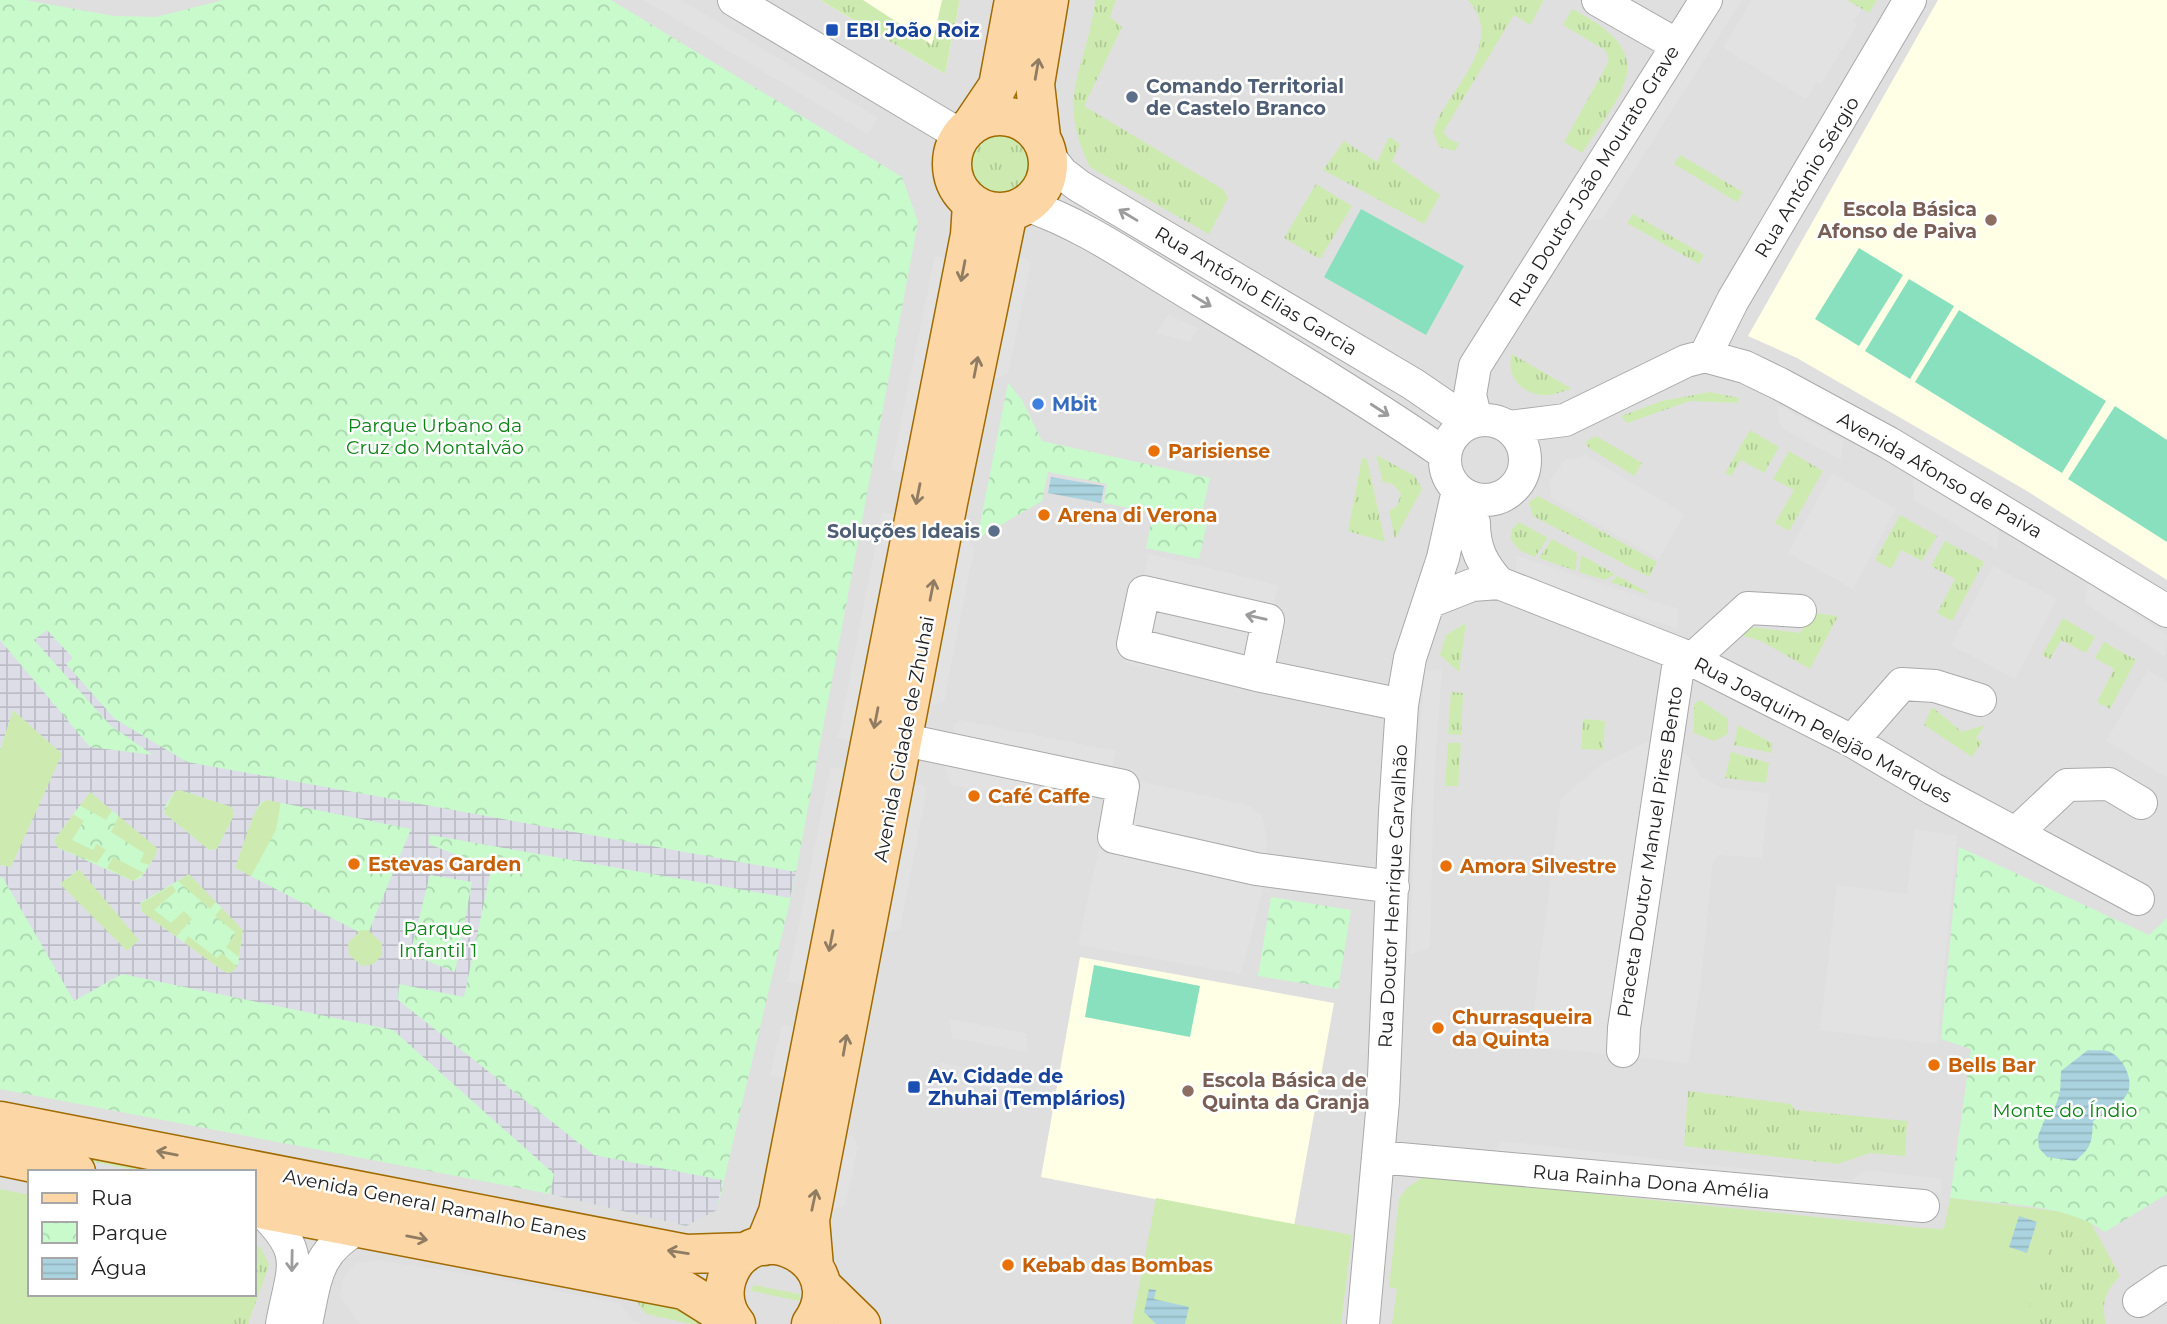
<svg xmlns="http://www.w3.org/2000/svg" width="2167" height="1324" viewBox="0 0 2167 1324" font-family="Montserrat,sans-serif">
<defs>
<pattern id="grass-tufts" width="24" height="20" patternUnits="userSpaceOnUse" patternTransform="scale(1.75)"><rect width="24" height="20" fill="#cdebb0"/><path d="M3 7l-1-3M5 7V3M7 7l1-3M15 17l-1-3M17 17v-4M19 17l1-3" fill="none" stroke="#b0c997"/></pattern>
<pattern id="park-crowns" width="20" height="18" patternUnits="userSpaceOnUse" patternTransform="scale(1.75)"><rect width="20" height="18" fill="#c8facc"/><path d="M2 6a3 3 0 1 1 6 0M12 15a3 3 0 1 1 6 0" fill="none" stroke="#acd6af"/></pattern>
<pattern id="plaza-grid" width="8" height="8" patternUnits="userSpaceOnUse" patternTransform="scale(1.75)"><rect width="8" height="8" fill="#dddde8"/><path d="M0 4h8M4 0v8" fill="none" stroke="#bdbdc7"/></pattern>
<pattern id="water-rules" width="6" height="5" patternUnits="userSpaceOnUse" patternTransform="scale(1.75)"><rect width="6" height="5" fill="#aad3df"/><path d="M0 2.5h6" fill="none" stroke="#92b5bf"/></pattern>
</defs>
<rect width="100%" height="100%" fill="#f2efe9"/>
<!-- residential -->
<path fill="#e0dfdf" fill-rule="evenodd" d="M0 0H2167V1324H0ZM30 1172H254V1294H30Z"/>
<!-- education -->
<path fill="#ffffe5" d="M820 0H960L945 74Z
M1938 0H2167V580L2027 491 1797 358 1748 336Z
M1080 957 1334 1003 1294 1226 1041 1177Z"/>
<!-- grass -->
<path fill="url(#grass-tufts)" d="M820 0H863L932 45 942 0H960L945 74Z
M1095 0H1116L1110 17 1122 27 1084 106 1224 190 1228 198 1209 234 1090 167C1054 95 1087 70 1095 0Z
M1468 0H1544L1530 25 1514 15 1443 132 1450 140 1459 143 1455 151 1439 147 1433 131C1447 89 1508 44 1468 0Z
M1847 0H1877L1869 13Z
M1572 9C1662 55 1625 87 1582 153L1564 142 1609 61 1605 50 1563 25Z
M968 162a33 33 0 1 1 66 0a33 33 0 1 1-66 0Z
M1389 137 1400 144 1392 161 1440 195 1424 224 1323 170 1344 141 1377 162Z
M1680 155 1743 192 1737 202 1674 164Z
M1316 184 1352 206 1320 259 1284 238Z
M1633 214 1704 255 1699 264 1627 223Z
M1512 354 1572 389C1565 390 1557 394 1550 395 1525 397 1505 379 1512 354Z
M1710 392 1739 398 1737 403 1690 401 1627 423 1621 416 1662 401Z
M1750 430 1779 447 1764 473 1741 460 1731 476 1725 473Z
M1596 436 1642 463 1634 476 1589 448 1585 442Z
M1789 451 1823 471 1789 531 1775 523 1794 490 1773 479Z
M1376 455 1415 476 1422 489 1395 539 1389 511 1397 506 1401 494 1393 484 1383 482Z
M1362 458 1367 459 1385 542 1348 531Z
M1538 496 1657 562 1649 577 1533 516 1529 502Z
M1900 515 1937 536 1922 561 1901 550 1891 569 1875 560Z
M1519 522 1548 538 1535 557 1519 550 1511 539 1512 529Z
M1552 539 1577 553 1576 571 1539 558Z
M1945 541 1984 562 1952 621 1937 613 1955 579 1931 566Z
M1581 555 1615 574 1605 580 1579 572Z
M1618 576 1647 592 1648 594 1610 582Z
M1813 613 1838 616 1810 669 1761 641 1737 634 1751 627 1800 633Z
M2063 618 2095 637 2086 653 2061 640 2050 659 2042 655Z
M1466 623 1459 672 1440 655 1446 635Z
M2104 642 2136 660 2110 709 2097 702 2114 669 2095 658Z
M1451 692 1463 693 1461 735 1448 734Z
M1700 700 1728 719V734L1714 741 1694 733V704Z
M1932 707 1962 732 1985 725 1976 738 1982 742 1972 757 1924 725Z
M1583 719 1605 721 1603 750 1581 749Z
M1738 725 1772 743V753L1734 745Z
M1448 743H1461L1458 786H1445Z
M1731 752 1769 763 1766 783 1725 778Z
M1688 1091 1791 1104 1795 1110 1907 1121 1905 1156 1870 1153 1838 1164 1684 1146Z
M0 1143 181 1172H144Z
M2062 1212 2090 1221 2120 1276C2105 1292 2101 1303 2106 1324H2023Z
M254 1243 262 1250 269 1265 248 1324H234L237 1294H254Z
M753 1285 800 1294 799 1301 752 1291Z
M633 1297 690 1309 709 1324H691L646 1314Z"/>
<!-- park -->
<path fill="url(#park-crowns)" d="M0 0H25L114 16 156 17 223 0H611L902 177 918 222 793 888 717 1210 686 1226 550 1194 0 1089Z
M1008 383 1022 400 1042 441 1210 478 1201 517 1208 518 1199 559 1146 548 1153 513 1104 503 1107 484 1048 472 1042 501 977 539Z
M1959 847 2149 935 2167 918V1194L2105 1232C2066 1203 1997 1204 1950 1198L1971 1049 1941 1039Z
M1271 897 1351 910 1338 989 1258 976Z"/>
<!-- garden -->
<path fill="#cdebb0" d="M13 710 63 754 11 867 0 865V750Z
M180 790 232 807 234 815 217 849 209 850 164 813 175 791Z
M90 792 113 809 106 820 79 805Z
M267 800 281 801 276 830 251 876 235 868C242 849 248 809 267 800Z
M73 814 84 821 72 840 93 850 97 844 106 850 97 863 58 848 54 840Z
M119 815 157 848 156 855 149 865 140 862 144 853 111 832Z
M113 857 144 873 133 881 107 868Z
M80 869 139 940 127 952 60 884Z
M189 874 217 901 210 909 178 881Z
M172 885 176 891 154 910 171 923 184 911 192 919 176 937 142 912 140 904Z
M223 906 243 930 239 957 226 947 236 933 215 916Z
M347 948a18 18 0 1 1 36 0a18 18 0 1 1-36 0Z
M188 936 217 958 222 953 237 967 233 972 227 974 184 943Z
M1425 1176 1921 1228 1944 1229 1950 1198 2062 1212 2023 1324H1392L1397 1289 1389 1287 1399 1199 1407 1188Z
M0 1189 30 1195V1294H237L234 1324H0Z
M1156 1198 1352 1235 1341 1324H1132Z"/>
<!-- pitch -->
<path fill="#88e0be" d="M1361 209 1464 266 1426 335 1324 277Z
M1859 248 1903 275 1859 346 1815 319Z
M1909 279 1954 306 1910 379 1865 351Z
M1959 310 2106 401 2062 473 1915 382Z
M2115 406 2167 440V542L2068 479Z
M1094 965 1200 986 1190 1037 1085 1017Z"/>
<!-- parking -->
<path fill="#e2e2e2" d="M644 0H681L878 118 868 134Z
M1724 0H1742L1603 219 1582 220Z
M1752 0H1847L1861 9 1853 22 1857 25 1821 84 1817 82 1806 99 1723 48Z
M935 256 950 259 907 473 891 470Z
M1020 256 1031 262 1008 373 985 384 1010 259Z
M1169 315 1198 328 1190 342 1156 333Z
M1777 405 1843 440 1841 460 1781 428Z
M1586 455 1684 514 1659 559 1551 498 1550 480 1565 460Z
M1832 473 1896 509 1853 589 1788 553Z
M1913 477 1998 526V550L1914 500Z
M882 512 901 516 857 742 838 738Z
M968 540 974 548 944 702 922 709 951 551Z
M1149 554 1278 585 1255 689 1125 663Z
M1516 555 1678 609V629L1516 575Z
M1993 566 2057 599 2015 679 1951 645Z
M2088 583 2167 635 2165 657 2085 603Z
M1442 669 1434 780 1430 948 1410 955 1416 786 1425 671Z
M2148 670 2167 682V777L2106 741Z
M961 720 1116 751 1112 770 957 739 953 726Z
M1649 741 1686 754 1701 776 1722 788 1769 793 1762 858 1719 855 1713 862 1701 981 1688 1063 1529 1046 1561 798 1601 765Z
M945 765 1070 789 1075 800 1069 806 951 785Z
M831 767 852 771 808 986 787 982Z
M1115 776 1239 803 1251 807 1262 816 1267 839 1264 885 1241 974 1078 945Z
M922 783 927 789 900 929 876 935 907 790Z
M1915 829 1957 836 1937 1044 1820 1030 1837 885 1907 894Z
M950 1019 1026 1033 1028 1052 952 1038Z
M782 1025 801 1029 790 1080 770 1075Z
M939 1062 1016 1079 1020 1093 946 1078Z
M852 1136 858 1146 845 1206 825 1210 841 1137Z
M1502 1141 1851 1181 1865 1170 1942 1179 1941 1193 1855 1184 1844 1194 1491 1155Z
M377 1260 497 1279 620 1304 633 1321 643 1324H360L340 1296 343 1279 356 1263Z"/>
<!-- plaza -->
<path fill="url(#plaza-grid)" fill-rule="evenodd" d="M47 630 73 658 66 664 115 719 187 762 796 872 790 898 430 835 429 844 491 869 464 997 399 984 398 1000 594 1155 722 1180 717 1210 686 1226 550 1194 554 1174 393 1030 122 974 74 1001 3 878 0 877V865L11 867 62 754 13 710 0 750V640L90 747 153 755 110 725 34 640ZM180 790 232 807 234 815 217 849 209 850 164 813 165 806 175 791ZM90 792 157 848 156 855 141 878 133 881 58 848 54 840ZM267 800 411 829 369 931 382 943V955L374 964 362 966 349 955 348 943 359 932 235 868 252 819 260 803ZM79 869 139 940 127 951 60 884ZM189 874 243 930 238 965 233 972 227 973 219 968 142 912 140 903ZM430 875 472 882 455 972 410 954Z"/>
<!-- water -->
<path fill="url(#water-rules)" d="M1051 477 1104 486 1101 503 1048 493Z
M2088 1050C2094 1051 2104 1049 2110 1052 2123 1058 2135 1080 2127 1094 2121 1105 2104 1115 2093 1121 2092 1141 2092 1148 2075 1161L2047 1157 2039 1148 2038 1136 2044 1121 2055 1107 2060 1093 2061 1071Z
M2019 1216 2037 1222 2027 1253 2009 1247Z
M1149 1289 1156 1290 1154 1299 1189 1307 1185 1324H1156L1144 1312Z"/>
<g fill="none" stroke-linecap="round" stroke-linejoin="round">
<!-- minor casing -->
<g stroke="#a9a9a9" stroke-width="34">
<path id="minor" d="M734 0 960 135
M1598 0 1677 45
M1048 155 1062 173 1079 186 1413 384 1470 423
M1026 205C1083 224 1133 260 1185 291 1273 344 1361 396 1445 454
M1705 356 1733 300 1910 0
M1445 460a40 40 0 1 1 80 0a40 40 0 1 1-80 0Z
M1476 420 1470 395 1475 366 1706 0
M1509 427 1565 420 1686 361 1705 356 1745 367 1780 384 1889 443 2167 611
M1474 523C1474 548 1482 564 1499 583
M1429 602 1472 585 1499 583 1680 654 1852 741 1933 789 2138 899
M1691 660 1748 608 1800 611
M1257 675 1268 620 1144 592 1133 644 1257 675 1402 705
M905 740 1123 786 1114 837 1256 869 1393 887
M1852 741 1902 684 1935 686 1980 700
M2016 833 2067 785 2109 784 2141 803
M1623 1051 1624 1028 1680 654
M1378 1157 1923 1206
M260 1209C307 1255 293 1264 282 1324
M2139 1301 2167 1282
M306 1324C316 1278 315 1252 360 1227
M1363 1324 1383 1101 1395 812 1402 705 1410 658 1443 558 1458 490"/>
</g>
<!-- major casing -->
<g stroke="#a06b00" stroke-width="41">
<path id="major" d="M952 164a48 48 0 1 1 96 0a48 48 0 1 1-96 0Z
M973 123 998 86 1014 0
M1041 137 1035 84 1049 0
M0 1121 686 1254 746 1252
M0 1156 76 1172
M254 1208 684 1290 732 1320
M764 1246 778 1212 970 235 972 204
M814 1267 810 1220 948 503 1008 212
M821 1285 861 1324
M736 1324C725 1311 722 1294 727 1278 751 1208 856 1261 811 1324"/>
</g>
<!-- minor -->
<use href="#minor" stroke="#fff" stroke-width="32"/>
<!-- major -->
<use href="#major" stroke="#fcd6a4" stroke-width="38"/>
</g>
<!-- one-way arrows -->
<defs><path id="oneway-shaft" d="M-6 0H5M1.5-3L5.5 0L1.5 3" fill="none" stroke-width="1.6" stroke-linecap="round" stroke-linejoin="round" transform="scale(1.75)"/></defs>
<g stroke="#8f7c63">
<use href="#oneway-shaft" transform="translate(1037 69) rotate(-80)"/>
<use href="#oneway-shaft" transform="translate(963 271) rotate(101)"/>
<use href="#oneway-shaft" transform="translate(976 367) rotate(-79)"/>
<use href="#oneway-shaft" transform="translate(918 494) rotate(101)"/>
<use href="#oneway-shaft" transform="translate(932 590) rotate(-79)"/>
<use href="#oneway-shaft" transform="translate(876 718) rotate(101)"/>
<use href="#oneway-shaft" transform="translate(831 941) rotate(101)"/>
<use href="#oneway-shaft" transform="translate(845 1045) rotate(-80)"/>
<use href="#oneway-shaft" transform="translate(167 1153) rotate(-169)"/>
<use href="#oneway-shaft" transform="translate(814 1200) rotate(-78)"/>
<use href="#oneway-shaft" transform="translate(417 1238) rotate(11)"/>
<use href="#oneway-shaft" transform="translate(678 1252) rotate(-171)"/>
</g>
<g stroke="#9c9c9c">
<use href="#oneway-shaft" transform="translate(1128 215) rotate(-149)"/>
<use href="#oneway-shaft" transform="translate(1202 301) rotate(31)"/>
<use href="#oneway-shaft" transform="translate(1380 410) rotate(33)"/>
<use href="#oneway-shaft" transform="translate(1256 617) rotate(-167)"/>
<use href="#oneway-shaft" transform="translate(292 1261) rotate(91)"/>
</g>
<!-- markers -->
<g fill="#1a4fb4" stroke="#fff" stroke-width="2.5">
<rect x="825" y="23" width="14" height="14" rx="3.5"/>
<rect x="907" y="1080" width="14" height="14" rx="3.5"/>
</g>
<g fill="#5c6f8a" stroke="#fff" stroke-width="2.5">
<circle cx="1132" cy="97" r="7"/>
<circle cx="994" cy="531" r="7"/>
</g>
<g fill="#8d6e63" stroke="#fff" stroke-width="2.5">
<circle cx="1991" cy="220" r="7"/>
<circle cx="1188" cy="1091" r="7"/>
</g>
<circle fill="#3f7fe0" stroke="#fff" stroke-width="2.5" cx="1038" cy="404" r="7"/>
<g fill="#e8710a" stroke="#fff" stroke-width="2.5">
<circle cx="1154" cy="451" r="7"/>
<circle cx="1044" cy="515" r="7"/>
<circle cx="974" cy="796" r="7"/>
<circle cx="354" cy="864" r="7"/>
<circle cx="1446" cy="866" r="7"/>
<circle cx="1438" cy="1028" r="7"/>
<circle cx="1934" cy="1065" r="7"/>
<circle cx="1008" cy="1265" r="7"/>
</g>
<g text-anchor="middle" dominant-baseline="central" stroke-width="5" stroke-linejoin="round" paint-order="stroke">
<!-- transit labels -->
<g font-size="19" font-weight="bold" fill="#164399" stroke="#fff" text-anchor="start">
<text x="846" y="30">EBI João Roiz</text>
<text x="928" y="1076">Av. Cidade de<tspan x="928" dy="22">Zhuhai (Templários)</tspan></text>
</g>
<!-- service labels -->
<g font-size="19" font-weight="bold" fill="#4e5e75" stroke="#fff" text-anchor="start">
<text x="1146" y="86">Comando Territorial<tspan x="1146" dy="22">de Castelo Branco</tspan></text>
<text x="980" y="531" text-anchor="end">Soluções Ideais</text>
</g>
<!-- street labels -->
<g font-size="19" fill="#222" stroke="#fff">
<text transform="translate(1594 176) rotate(-58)">Rua Doutor João Mourato Grave</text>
<text transform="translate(1807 177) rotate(-59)">Rua António Sérgio</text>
<text transform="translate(1256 291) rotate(31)">Rua António Elias Garcia</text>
<text transform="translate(1940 475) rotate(30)">Avenida Afonso de Paiva</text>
<text transform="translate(1823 730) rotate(28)">Rua Joaquim Pelejão Marques</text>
<text transform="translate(904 739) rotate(-79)">Avenida Cidade de Zhuhai</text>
<text transform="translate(1650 852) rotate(-81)">Praceta Doutor Manuel Pires Bento</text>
<text transform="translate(1393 896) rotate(-87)">Rua Doutor Henrique Carvalhão</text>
<text transform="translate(1651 1182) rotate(5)">Rua Rainha Dona Amélia</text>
<text transform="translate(435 1205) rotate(11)">Avenida General Ramalho Eanes</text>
</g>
<!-- education labels -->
<g font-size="19" font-weight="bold" fill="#785e54" stroke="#fff" text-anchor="end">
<text x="1977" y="209">Escola Básica<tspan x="1977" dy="22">Afonso de Paiva</tspan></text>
<text x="1202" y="1080" text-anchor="start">Escola Básica de<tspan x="1202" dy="22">Quinta da Granja</tspan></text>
</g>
<!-- shop labels -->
<g font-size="19" font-weight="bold" fill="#366cbe" stroke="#fff" text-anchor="start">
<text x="1052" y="404">Mbit</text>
</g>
<!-- park labels -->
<g font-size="19" fill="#0c8416" stroke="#fff">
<text x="435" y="425">Parque Urbano da<tspan x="435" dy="22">Cruz do Montalvão</tspan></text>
<text x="438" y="928">Parque<tspan x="438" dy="22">Infantil 1</tspan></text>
<text x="2065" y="1110">Monte do Índio</text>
</g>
<!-- food labels -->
<g font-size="19" font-weight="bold" fill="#c56008" stroke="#fff" text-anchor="start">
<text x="1168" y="451">Parisiense</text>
<text x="1058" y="515">Arena di Verona</text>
<text x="988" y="796">Café Caffe</text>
<text x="368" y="864">Estevas Garden</text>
<text x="1460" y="866">Amora Silvestre</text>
<text x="1452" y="1017">Churrasqueira<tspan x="1452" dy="22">da Quinta</tspan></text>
<text x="1948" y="1065">Bells Bar</text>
<text x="1022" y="1265">Kebab das Bombas</text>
</g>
</g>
<!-- legend -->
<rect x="28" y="1170" width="228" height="126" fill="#ffffff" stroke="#a7a7a7" stroke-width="2"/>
<rect x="42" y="1193" width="35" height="10" fill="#fcd6a4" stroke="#a7a7a7" stroke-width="2"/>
<text x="91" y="1205" font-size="21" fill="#222222">Rua</text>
<rect x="42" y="1222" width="35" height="21" fill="url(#park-crowns)" stroke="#a7a7a7" stroke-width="2"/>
<text x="91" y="1240" font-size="21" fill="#222222">Parque</text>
<rect x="42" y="1258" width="35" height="21" fill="url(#water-rules)" stroke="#a7a7a7" stroke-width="2"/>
<text x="91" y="1275" font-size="21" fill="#222222">Água</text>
</svg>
